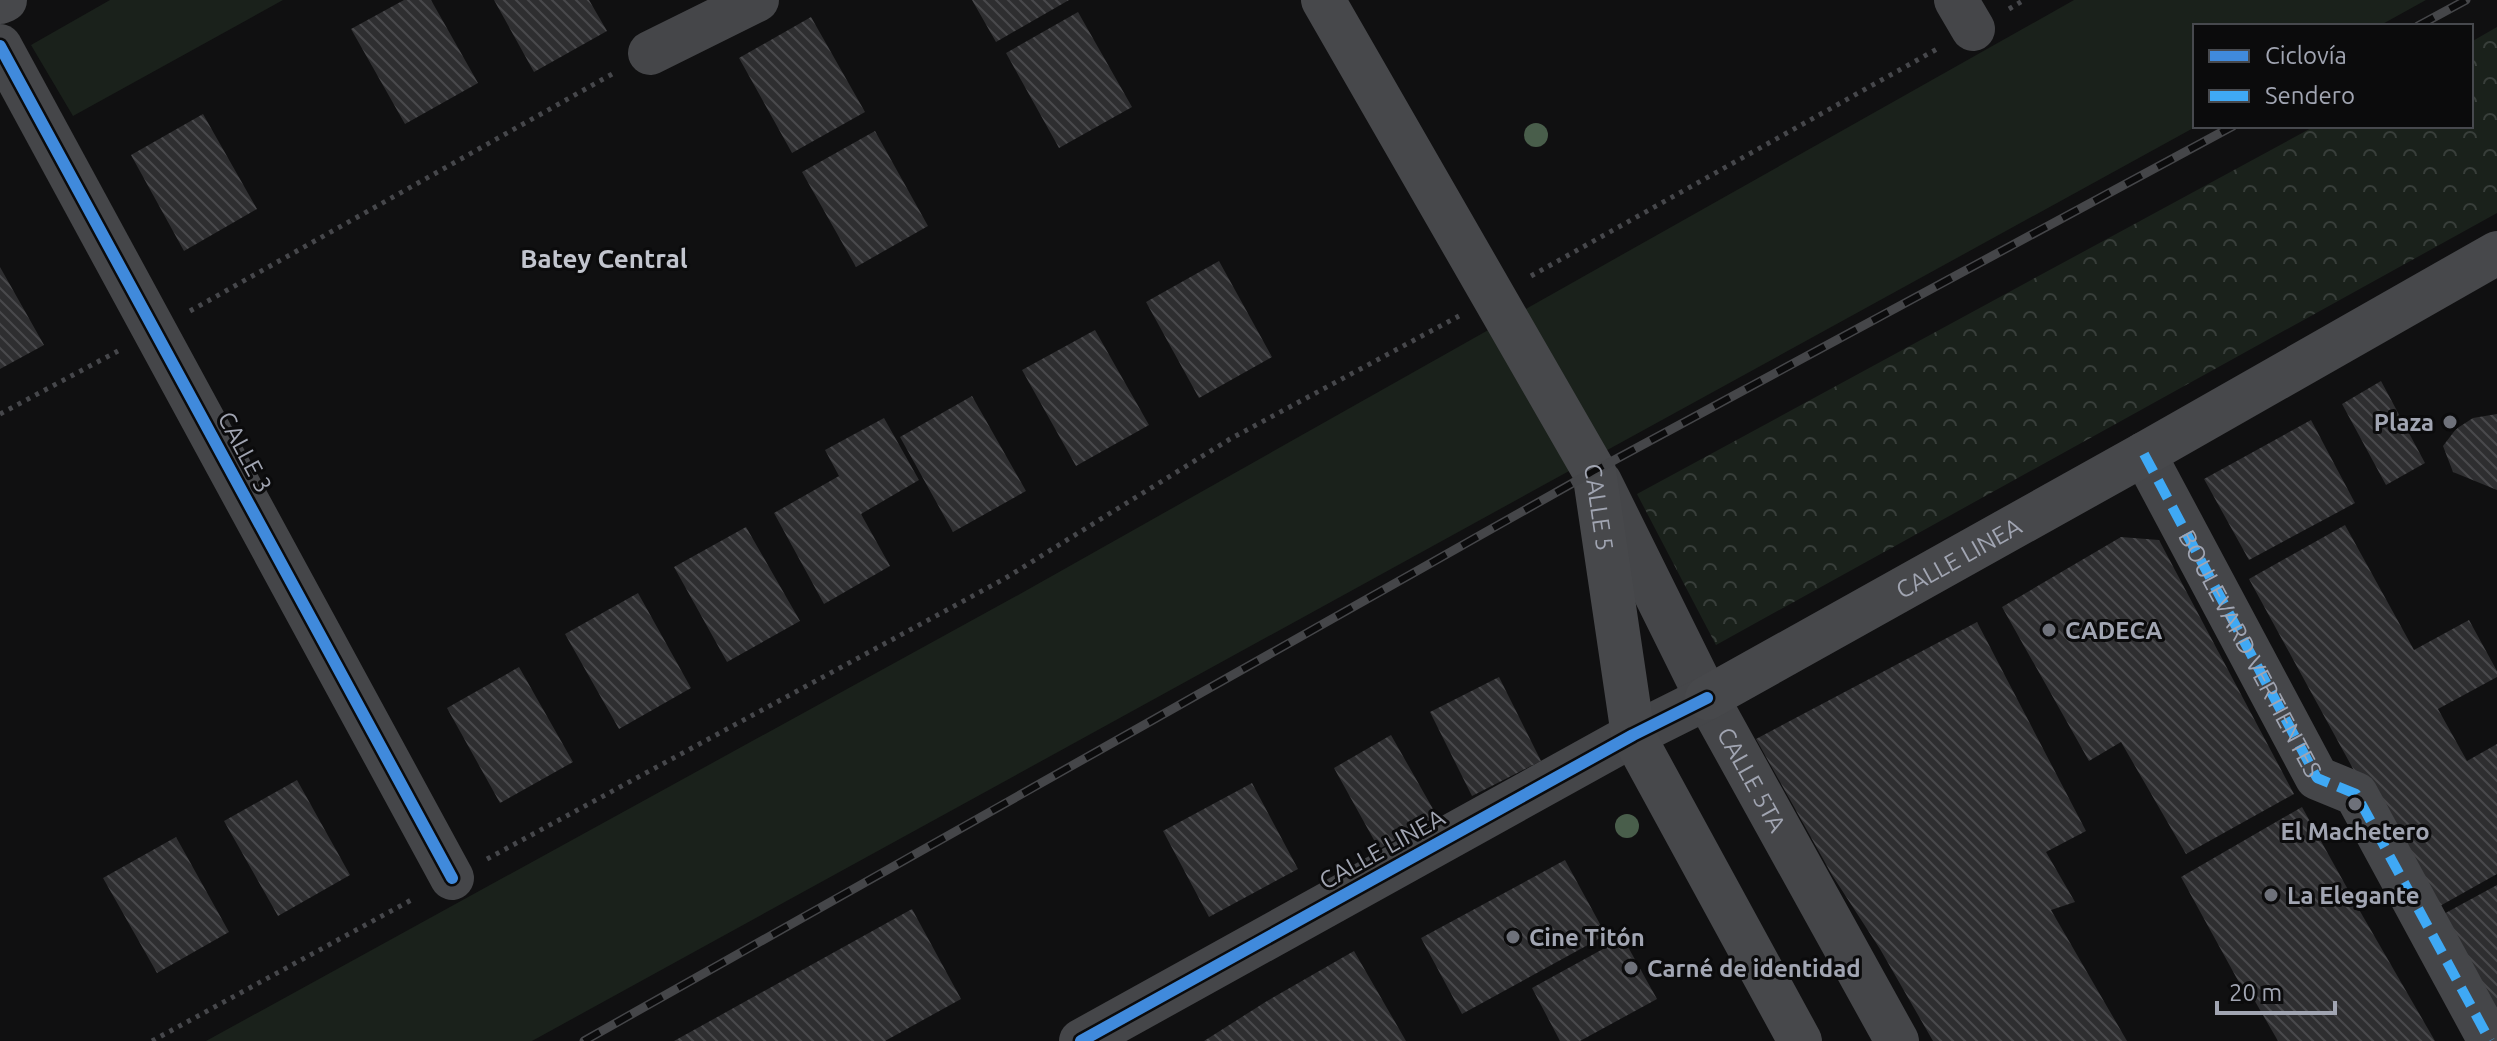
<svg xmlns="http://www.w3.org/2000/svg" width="2497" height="1041" viewBox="0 0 2497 1041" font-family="Ubuntu,sans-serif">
<defs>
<pattern id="park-crowns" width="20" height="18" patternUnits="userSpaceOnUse" patternTransform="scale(2)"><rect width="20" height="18" fill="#1a211b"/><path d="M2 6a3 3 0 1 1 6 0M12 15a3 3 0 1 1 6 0" fill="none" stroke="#383e3a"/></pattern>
<pattern id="building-back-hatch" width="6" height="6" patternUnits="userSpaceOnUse" patternTransform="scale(2)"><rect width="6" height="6" fill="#2e2e30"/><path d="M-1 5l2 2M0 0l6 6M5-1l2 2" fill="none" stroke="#49494c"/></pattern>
</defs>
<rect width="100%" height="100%" fill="#101011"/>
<!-- green -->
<path fill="#1a211b" d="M110 0H283L73 116 31 45Z
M2074 0H2426L2379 26H2195L2197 126 532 1041H206L1020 594Z"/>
<!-- park -->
<path fill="url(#park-crowns)" d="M2497 27V213L1716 645 1637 494 2315 126H2471V42Z"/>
<!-- building -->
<path fill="url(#building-back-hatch)" d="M404 0H431L478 83 405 124 351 29Z
M494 0H589L607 31 534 72Z
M972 0H1069L996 42Z
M1078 12 1132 107 1059 148 1006 53Z
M811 17 865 112 792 153 739 58Z
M203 114 257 209 184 251 131 155Z
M875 131 928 226 856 267 802 172Z
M1219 261 1272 357 1199 398 1146 302Z
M0 267 44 345 0 369Z
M1095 330 1149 425 1076 466 1022 370Z
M2381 381 2425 463 2386 485 2342 404Z
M972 396 1026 491 953 532 900 437Z
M2497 414V490L2453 472 2443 446 2456 429 2473 418Z
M884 418 919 480 861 514 890 566 824 604 774 513 839 476 825 450Z
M2311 420 2355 503 2249 560 2204 479Z
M2345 525 2414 650 2469 620 2497 671V677L2438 709 2467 761 2497 744V874L2431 911 2249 579Z
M746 527 800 621 727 662 674 567Z
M2121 537 2159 540 2294 794 2186 854 2121 742 2089 761 2002 607Z
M638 593 691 688 619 729 565 634Z
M1977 622 2086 831 2046 852 2075 902 2051 910 2127 1041H1933L1880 949 1832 875 1756 739Z
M519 667 573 762 500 803 447 708Z
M1499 677 1541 761 1472 796 1430 712Z
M1391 735 1437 816 1379 849 1334 768Z
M297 780 350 875 278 916 224 821Z
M1252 783 1298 869 1209 917 1163 831Z
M2302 807 2361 913 2435 1041H2278L2245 984 2241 986 2181 877Z
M176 837 229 932 157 973 103 878Z
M1565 860 1606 935 1462 1014 1421 938Z
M2497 885V1020L2440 916Z
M912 909 961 999 885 1041H674Z
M1623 938 1657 999 1580 1041H1560L1532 988Z
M1354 951 1406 1041H1204L1267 1001Z"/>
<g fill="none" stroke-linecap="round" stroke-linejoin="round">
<!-- path -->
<path stroke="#46474b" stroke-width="5" stroke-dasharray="4 6" stroke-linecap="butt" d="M2009 9 2024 0
M1531 276 1937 49
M190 311 614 73
M0 414 118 351
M487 859 1004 579 1230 439 1459 316
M152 1041 415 898"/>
<!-- minor -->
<g stroke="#454649" stroke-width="44">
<path d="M1956 0 1973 29"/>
<path d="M0 46 452 878"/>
<path d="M650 53 757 0"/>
<path id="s1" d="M2144 454 2317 778 2356 794 2490 1041"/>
<path id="s2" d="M1600 482 1707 698 1897 1041"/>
<path d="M1081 1041 1633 735 1707 698"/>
</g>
<!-- major -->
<g stroke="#47484b" stroke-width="44">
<path id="s3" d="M1323 0 1594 471 1633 735 1800 1041"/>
<path d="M0 2 5 0"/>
<path id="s4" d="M1707 698 2144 454 2497 253"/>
</g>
<!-- rail casing -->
<g stroke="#454649" stroke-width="9">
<path id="rail" d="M2418 26 2466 0
M584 1041 1594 471 2233 126"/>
</g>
<!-- rail -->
<use href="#rail" stroke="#0b0b0c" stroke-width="6" stroke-dasharray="18" stroke-linecap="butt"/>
<!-- quiet -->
<path stroke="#3fa9f5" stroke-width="10" stroke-dasharray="20 10" stroke-linecap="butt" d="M2144 454 2317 778 2356 794 2490 1041"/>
<!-- cycleway casing -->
<g stroke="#0b0b0c" stroke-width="17">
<path id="cycleway" d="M0 46 452 878
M1081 1041 1633 735 1707 698"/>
</g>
<!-- cycleway -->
<use href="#cycleway" stroke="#408adc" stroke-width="12"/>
</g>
<!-- trees -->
<g fill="#495e4b">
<circle cx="1536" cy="135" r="12"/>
<circle cx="1627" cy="826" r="12"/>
</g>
<!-- markers -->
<g fill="#6e717a" stroke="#0b0b0c" stroke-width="3">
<circle cx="2450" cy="422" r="8"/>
<circle cx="2049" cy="630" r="8"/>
<circle cx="2355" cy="804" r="8"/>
<circle cx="2271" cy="895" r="8"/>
<circle cx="1513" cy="937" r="8"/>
<circle cx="1631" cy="968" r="8"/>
</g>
<g text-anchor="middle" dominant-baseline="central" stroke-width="6" stroke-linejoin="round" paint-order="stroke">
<!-- poi labels -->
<g font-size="24" font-weight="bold" fill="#a1a5b2" stroke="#0b0b0c" text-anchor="start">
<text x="2434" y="422" text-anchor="end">Plaza</text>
<text x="2065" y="630">CADECA</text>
<text x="2355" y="831" text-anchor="middle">El Machetero</text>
<text x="2287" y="895">La Elegante</text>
<text x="1529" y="937">Cine Titón</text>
<text x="1647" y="968">Carné de identidad</text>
</g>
<!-- street labels -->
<g font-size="24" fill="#a1a5b2" stroke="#0b0b0c">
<text transform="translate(245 452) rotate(62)">CALLE 3</text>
<text stroke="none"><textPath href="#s3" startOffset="580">CALLE 5</textPath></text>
<text stroke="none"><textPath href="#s4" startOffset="288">CALLE LINEA</textPath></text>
<text stroke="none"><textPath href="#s1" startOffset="226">BOULEVARD VERTIENTES</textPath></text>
<text stroke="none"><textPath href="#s2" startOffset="334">CALLE 5TA</textPath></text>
<text transform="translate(1382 849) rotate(-29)">CALLE LINEA</text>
</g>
<!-- neighbourhood labels -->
<g font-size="26" font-weight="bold" fill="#c2c5ce" stroke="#0b0b0c">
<text x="604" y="258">Batey Central</text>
</g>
</g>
<!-- legend -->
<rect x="2193" y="24" width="280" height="104" fill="#0b0b0c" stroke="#47494e" stroke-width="2"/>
<rect x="2209" y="50" width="40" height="12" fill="#408adc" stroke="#47494e" stroke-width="2"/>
<text x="2265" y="64" font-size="24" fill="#a1a5b2">Ciclovía</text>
<rect x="2209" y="90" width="40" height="12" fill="#3fa9f5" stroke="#47494e" stroke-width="2"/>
<text x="2265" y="104" font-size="24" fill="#a1a5b2">Sendero</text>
<!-- scale -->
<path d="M2217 1001v12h118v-12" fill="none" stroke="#a1a5b2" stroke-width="4"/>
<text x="2229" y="1001" font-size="24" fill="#a1a5b2" stroke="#0b0b0c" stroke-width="6" paint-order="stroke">20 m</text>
</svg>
